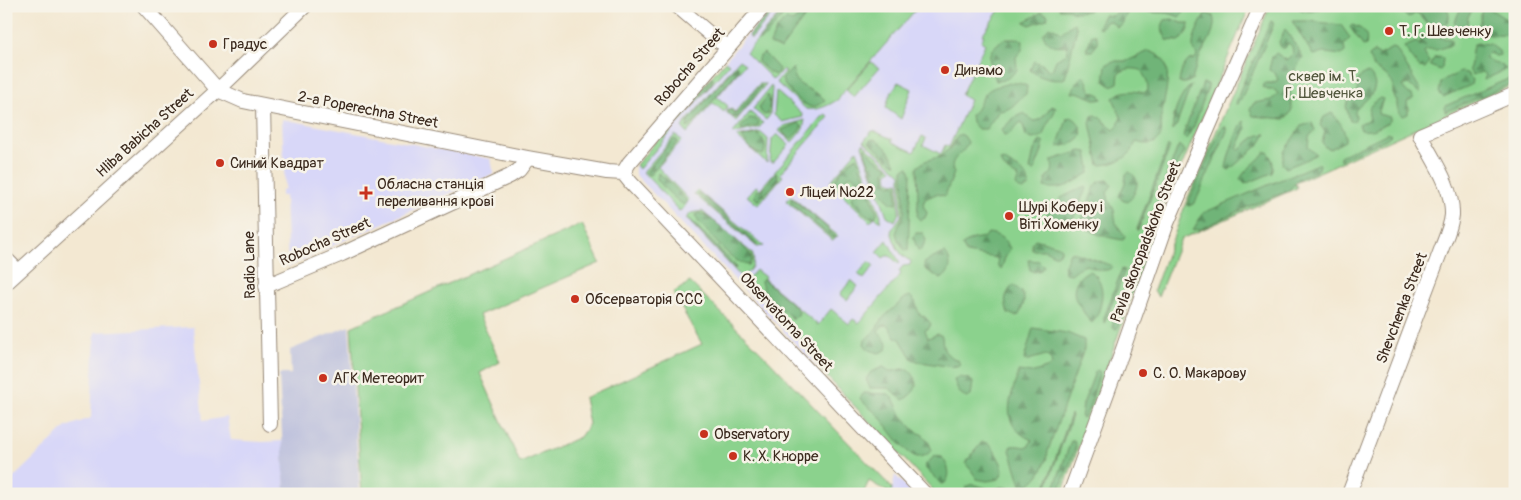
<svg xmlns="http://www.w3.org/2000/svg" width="1521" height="500" viewBox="0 0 1521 500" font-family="Pangolin,sans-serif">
<defs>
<pattern id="forest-firs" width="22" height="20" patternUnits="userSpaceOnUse" patternTransform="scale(1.25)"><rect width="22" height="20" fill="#70b478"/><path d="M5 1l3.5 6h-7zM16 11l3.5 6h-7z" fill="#5d9362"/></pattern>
</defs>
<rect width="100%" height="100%" fill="#f7f3e8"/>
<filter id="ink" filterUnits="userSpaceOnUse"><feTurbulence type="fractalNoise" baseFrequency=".02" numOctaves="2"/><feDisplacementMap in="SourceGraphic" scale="10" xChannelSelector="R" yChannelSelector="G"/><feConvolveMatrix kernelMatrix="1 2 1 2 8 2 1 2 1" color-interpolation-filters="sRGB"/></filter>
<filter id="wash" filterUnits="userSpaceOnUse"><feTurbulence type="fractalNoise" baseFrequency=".0096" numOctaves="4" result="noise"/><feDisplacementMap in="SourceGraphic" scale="20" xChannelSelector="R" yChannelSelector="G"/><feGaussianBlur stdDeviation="1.12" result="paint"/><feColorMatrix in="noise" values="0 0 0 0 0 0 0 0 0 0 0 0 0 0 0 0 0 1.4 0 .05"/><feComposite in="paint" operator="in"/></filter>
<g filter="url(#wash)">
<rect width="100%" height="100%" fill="#f3e8d2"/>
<!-- built -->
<path fill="#d8d7f8" d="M772 6H1250L1161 214 1062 494H937L635 174V167L637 163Z
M282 119 491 159 494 174 345 240 288 267 285 196H281V190L285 189Z
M193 327 203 421 227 417 231 440 262 442 283 441 285 494H6V485L66 427 91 418 95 332Z
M895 475 912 493 911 494H891Z"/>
<!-- industrial -->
<path fill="#bfc2dd" d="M349 326 360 494H285L279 374H291L290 350Z"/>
<!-- green -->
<path fill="#8bd28d" stroke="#637e56" d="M786 6H919L839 97 840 98C830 105 818 111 806 109L776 82 786 71 783 69 773 80 746 53Z
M1002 6H1250L1161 214 1062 494H937L819 368 823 363 746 281 756 270 765 277 764 279 818 325 831 309 849 324 853 319 859 323 901 274 899 271 903 266 910 265 911 261C898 256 895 243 891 231L901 216V174L864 141 872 131H874L892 139V142L914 152 922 136 926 138 923 145 941 154 945 145 949 147 970 100 961 95 985 44 981 41 984 36 982 35Z
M1270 6H1515V84L1295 183 1297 188 1181 239 1158 297 1154 290 1187 200Z
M739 60 745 64 717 97 728 106 724 112 713 103 687 133 682 127Z
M725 61 729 64 678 124 674 120Z
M871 62 879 68 854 97 846 90Z
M898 82 912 89 901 119 886 108 889 97Z
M759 84H766L736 121 726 112 730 108 735 112Z
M771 86 772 88 770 115 766 120 753 109Z
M776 91 802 114 803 117 782 122 774 115Z
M750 112 763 123 759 128 733 134V133Z
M826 114 829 117 780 174 783 176 758 205 747 196 756 186 760 189 822 117Z
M805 120 803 129 792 142 779 131 783 126Z
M667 128 671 132 639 169 636 165Z
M760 132 768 139 767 163 737 137Z
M777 134 789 145 774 162H770L772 139Z
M675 135 682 140 658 167 689 200 683 209 679 211 643 172Z
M863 143 892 169 887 173 888 181 894 183 899 182V213L895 221 887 216 862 146Z
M857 150 881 216 880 222 875 217 870 222 830 182Z
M697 190 764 246 757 247 694 194Z
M791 196 838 236 833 241 786 201Z
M702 211 752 253C757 264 750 270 742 278L686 218 691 213Z
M582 224 600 263 479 315 500 362 480 373 520 463 580 437 589 424 584 398 702 344 673 293 690 282 764 355 892 488 891 494 869 481 863 494H362L351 327Z
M887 240 900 263 899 264 890 256H886L883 258 877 252Z
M869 261 874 266 864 279 858 274Z
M851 280 858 286 847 300 840 294Z"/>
<!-- forest -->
<path fill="url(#forest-firs)" stroke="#566f4b" d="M774 6H779L752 38H750L749 35Z
M787 6H791L766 36 758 41Z
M802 6H813L781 49 770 44 776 30 786 19 792 22 798 18Z
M1059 6H1092L1088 11 1074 12 1068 9H1059Z
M1122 6 1130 7 1122 24 1117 27 1110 21 1106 22 1101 28 1098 27 1104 15 1113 16Z
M1140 6H1179L1184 13 1179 17C1175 15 1171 14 1167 13 1158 12 1147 15 1140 6Z
M1295 6H1323C1316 14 1302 12 1295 6Z
M1411 6H1446C1452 17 1449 25 1437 29L1423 20 1419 14 1416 13 1408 18 1404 14V10Z
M1462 6H1474L1468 17 1467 25 1461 29 1454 23Z
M1482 6 1487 7 1515 25V37C1498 32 1492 40 1476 29L1480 22Z
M1042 12 1048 15 1047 19 1030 25 1024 22Z
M1206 13 1213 16C1218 31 1204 47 1198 60 1196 67 1194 73 1192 80L1186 83H1179C1180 74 1183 66 1189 60L1195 59 1197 55C1195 52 1193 49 1193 47 1192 37 1201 22 1206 13Z
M1172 19 1182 23H1189C1189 32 1186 36 1178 41L1167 40C1163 33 1160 27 1165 20Z
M1271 21 1273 22V26L1242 97 1238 104H1236L1241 88Z
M1292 21H1310L1341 25 1350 38 1344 45 1345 52 1342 55 1325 53 1313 55Z
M1074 23 1077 28 1065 78C1054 83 1039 77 1030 70L1034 61 1044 65 1048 70H1052L1056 60 1068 53 1067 46C1054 45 1049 48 1043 34L1049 27 1056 29 1061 33Z
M1352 25C1362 28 1369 33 1366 45L1363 46 1350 27Z
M1285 29 1303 57C1301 61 1298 64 1296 68 1288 81 1290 95 1292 109L1289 115 1284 119 1253 116 1250 109 1254 103 1271 100 1278 94 1275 90H1268L1263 87 1265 83H1272L1278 80 1275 73 1269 70 1272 57 1276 53 1286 60 1293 54 1292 46 1288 43 1285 48H1281L1279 42Z
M1092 35H1096C1099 41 1096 47 1092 51H1087V48Z
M1418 35 1451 39V45L1436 50H1426L1424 53 1429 62 1425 68 1419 67 1404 47 1416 42 1421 45 1420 37Z
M1004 39H1019L1023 41 1022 50 1016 57 1017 70C1010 77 1006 81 996 81 990 60 982 54 1004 39Z
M1478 43 1490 44 1499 51 1500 55 1496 56 1489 53 1485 57C1492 63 1500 63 1506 69L1501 72 1484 80 1486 75 1482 72 1472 75 1469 69C1473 61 1470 53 1474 44Z
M1392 48 1396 49 1420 89V93L1408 84 1402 86 1406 91 1413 97V99L1407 102 1408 108V114L1403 116 1399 113 1397 106V101L1393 94V84L1386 75 1373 67 1369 56 1374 52 1379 55Z
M1149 51C1157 54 1164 57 1166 66 1171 82 1162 104 1161 121 1161 127 1163 135 1158 140 1152 146 1143 144 1136 142 1134 145 1133 151 1130 153 1123 161 1109 165 1099 165L1090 123 1092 116 1096 115C1103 119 1107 126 1114 130L1118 126 1121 117 1113 98C1121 90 1133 90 1144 93L1148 89 1147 81 1141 70C1132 68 1127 68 1119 73L1118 83 1111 86 1104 81 1106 65 1113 61H1127Z
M764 53 779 69 778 72 775 75 769 72 758 62V58Z
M1435 57H1441L1443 59 1442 68 1440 70 1430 66 1431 63Z
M736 66 738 67V71L692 125 687 128 688 122 723 80Z
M793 68C794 71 793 74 794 77 796 86 819 92 825 100 821 103 817 107 811 107 802 105 784 88 782 79Z
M1460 72 1467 73 1472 80 1471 85 1443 97 1439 93 1441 82Z
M1365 73C1371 74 1369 73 1372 77 1382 92 1362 101 1355 111L1356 117 1354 121H1350L1346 106 1350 98H1355C1361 86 1352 82 1365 73Z
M1082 76H1084C1088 81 1088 86 1091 91L1099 94 1102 99 1097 100 1077 92 1072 93 1076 83Z
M1515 76V82L1445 112V106Z
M713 77 712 83 680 119 678 116Z
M1010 83H1019L1027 86 1026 94C1015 101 1014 110 999 111L986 129H978L972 122 971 115C978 110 978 106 982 99 987 87 999 86 1010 83Z
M1203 83 1208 84V87L1194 126 1186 139 1183 137 1184 132Z
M1191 85 1176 127 1173 130C1171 116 1181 94 1191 85Z
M759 86H762L737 118 733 117 728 112 730 109 734 113H737Z
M768 95C771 102 769 107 768 114L765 115 761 112 759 107Z
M1380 98 1383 99 1378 114 1390 117V121C1381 127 1372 132 1361 130L1359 124 1370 119C1366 107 1371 104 1380 98Z
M1052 106 1056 108C1054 114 1051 118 1048 123 1042 133 1047 137 1032 139L1026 136 1022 122C1014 125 1014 135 1004 135L1001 130 1015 117 1024 113 1033 121C1043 121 1046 112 1052 106Z
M1332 113C1339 121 1346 129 1345 141L1330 149 1325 147 1322 142 1325 132 1320 125 1324 117Z
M1071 117C1077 120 1079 123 1081 129 1085 143 1068 145 1058 147 1059 137 1065 128 1067 118Z
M750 118 755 119 759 122 758 126 741 130V127Z
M1244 121 1246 129 1237 148 1240 150C1248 142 1255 134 1266 134L1260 144 1229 170 1226 168C1228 156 1236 130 1244 121Z
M799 123 802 126 799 131 791 139 785 135 782 130Z
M1312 123 1315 130 1309 137 1308 147 1316 154 1308 159 1286 168 1282 164 1284 152 1301 126Z
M1225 126 1227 131 1195 203 1189 206 1187 205 1217 137 1221 129Z
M1388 133 1391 135 1386 139 1340 160V156Z
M757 134C765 138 767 148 763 155 754 153 747 145 742 137Z
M960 134 964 136 968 142C964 156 947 157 954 173L945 196 936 194 925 199 923 205 927 213 925 218 920 220 917 217 918 202 917 167 925 161 941 156C944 152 947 151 950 148 954 143 955 138 960 134Z
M675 139 678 141 675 145 650 175 647 174V171L670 143Z
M874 139C885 144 891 153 896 164L891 162 869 142 870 140Z
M1040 141 1044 143 1041 154 1034 171 1030 170 1034 150Z
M1180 145 1184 151 1181 157 1151 233H1147L1148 227 1177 149Z
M1168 146 1170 147 1138 231 1137 229Z
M865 147 876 159 888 167 885 173 886 181 890 185 895 184 897 186V204L891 203 880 190 865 153Z
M1081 151 1087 152 1090 168 1089 173C1072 183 1065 191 1044 187L1047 176C1055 174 1052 166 1052 160Z
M1265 152H1268C1272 159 1275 165 1272 173L1245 184 1240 179C1246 168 1258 162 1265 152Z
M857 157 877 212 876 216 872 218C864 213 854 206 852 197L861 186 857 179 851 175C845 178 843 182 837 184L835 181C839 172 848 162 857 157Z
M1004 160C1015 169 1029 170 1029 186L1023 190 1017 188 1016 184 1019 178C1011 173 1004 170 1000 161Z
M1317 164H1320L1319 169 1315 172 1301 178 1288 191 1252 205 1201 229 1193 230 1203 213Z
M909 167 911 174 908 251 904 249 898 240 896 233 904 212 903 170 905 168Z
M1129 172C1143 179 1136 193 1128 202L1122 200 1119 196 1125 183 1126 174Z
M658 173 668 180 686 200V203L684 205C673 198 665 189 657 179Z
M776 173 778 176V180L758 201 754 196 756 190 760 191C767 187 770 178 776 173Z
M1108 180 1112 185 1107 192 1109 201 1114 210 1116 223 1125 237 1123 240C1110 238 1088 234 1081 222L1095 186 1100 181Z
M1085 186 1086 187 1085 191 1073 219C1063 222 1056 220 1048 214L1046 208 1049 206 1059 207 1061 198Z
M697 194 702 195 758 244 756 245Z
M791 198 819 220 835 236V238L831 237 795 207 791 203Z
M699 213C709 213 743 246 751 255L752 260 749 265C733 265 709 233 698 221L695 215Z
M688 217 732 262 736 267 735 269 691 222Z
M916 233H923L926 240 921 250H918L913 237Z
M988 233C998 234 1006 239 1010 249L1005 258 1001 270 998 266 997 258 966 253 962 245 973 239 985 237Z
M1035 239 1059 246 1061 248V251L1057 255H1054L1045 250H1032V243Z
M1070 252H1073L1110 265 1113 267C1104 274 1095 268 1086 265L1079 268 1071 274 1065 273 1064 267Z
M945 253C953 262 951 273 941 279L925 269 924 263 939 255Z
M1028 260 1039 261 1044 266 1041 270 1034 272 1030 270Z
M1122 269 1125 270 1104 324V318Z
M1089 271C1091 272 1094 274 1096 276 1107 288 1101 312 1092 323 1088 320 1086 316 1083 311 1081 307 1078 304 1076 300 1071 288 1077 276 1089 271Z
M1131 273 1137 276 1117 329 1113 328V322L1129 276Z
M763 279 796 307 799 312 798 315 793 319C782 309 763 296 761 281Z
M1013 285C1027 295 1026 299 1019 315L1015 316 1008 313C1004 300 1004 296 1013 285Z
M910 296 915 301 919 314 925 317 931 324 929 328 925 330 928 338 938 334 942 336C943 351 944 354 958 360L960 365 953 367 920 362 912 359 900 339 895 337 889 327 886 325 882 326 878 331 887 343 886 350 879 353 869 350 864 344 865 340 875 330 884 317 905 298Z
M1033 328 1067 333 1084 340V349L1048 451C1046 465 1040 477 1028 485V494H1024L1010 450 1011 446C1018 445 1022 447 1028 447L1032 440C998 425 1010 399 1019 371L1031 373 1052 366 1051 360 1046 355 1025 361 1024 359Z
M883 367C886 368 888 371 890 371 894 372 899 369 902 369 911 369 917 377 916 386 915 392 908 397 903 400L889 388H870L866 379 871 372Z
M1097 370 1100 372 1089 409 1084 417 1081 418 1083 404 1095 372Z
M959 377 969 379 973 382 971 396 966 398 959 392 954 380Z
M864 393 889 394 895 402 901 415 914 430 923 435 929 443 932 450C928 454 924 457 918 457 906 456 888 427 880 417 874 410 864 405 860 398Z
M1071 414 1072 416 1044 494H1043Z
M1071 441H1074L1076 446 1074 453 1058 494H1052Z
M982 442 987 443 993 448 1001 463 1003 471 999 479 987 481 977 479 971 470 966 464 967 461Z
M935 456 942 457C948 466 952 474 945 483L941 484 926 469 925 465Z
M973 484 992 490 1002 487 1009 488V494H967L964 492 967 486Z"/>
</g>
<g filter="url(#ink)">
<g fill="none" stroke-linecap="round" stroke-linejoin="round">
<!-- minor casing -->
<g stroke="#978978" stroke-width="16">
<path id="minor" d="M144 6 218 90 243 101 528 158 607 172 623 173
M677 6 718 41 729 46
M263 106 270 424
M623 173 631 183 925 494
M623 173 629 163 764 6
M6 259 18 271
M6 283 218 90 305 6
M266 286 342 254 510 176 519 170 528 158
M1070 494 1122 352 1167 223 1261 6
M1349 494 1441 250C1445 239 1451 227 1452 215 1453 187 1433 160 1420 135L1515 94"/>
</g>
<!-- minor -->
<use href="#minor" stroke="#fff" stroke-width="14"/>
</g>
</g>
<!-- markers -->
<g fill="#c8321e" stroke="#f7f3e8" stroke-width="2">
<circle cx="1389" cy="31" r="5"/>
<circle cx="213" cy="44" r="5"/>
<circle cx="945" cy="70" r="5"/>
<circle cx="220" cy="163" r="5"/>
<circle cx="790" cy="192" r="5"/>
<path d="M363.5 185.5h5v5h5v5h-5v5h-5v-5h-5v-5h5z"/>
<circle cx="1009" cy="216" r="5"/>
<circle cx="575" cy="299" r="5"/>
<circle cx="1143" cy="373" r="5"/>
<circle cx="323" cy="378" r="5"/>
<circle cx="704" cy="434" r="5"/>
<circle cx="733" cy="456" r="5"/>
</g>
<g text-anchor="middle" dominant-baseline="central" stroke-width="5" stroke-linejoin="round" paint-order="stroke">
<!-- poi labels -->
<g font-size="15" fill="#3b2a1e" stroke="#f7f3e8" text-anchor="start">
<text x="1399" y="31">Т. Г. Шевченку</text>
<text x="223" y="44">Градус</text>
<text x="955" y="70">Динамо</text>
<text x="230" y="163">Синий Квадрат</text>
<text x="377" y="184">Обласна станція<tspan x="377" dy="17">переливання крові</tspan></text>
<text x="800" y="192">Ліцей №22</text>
<text x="1019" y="207">Шурі Коберу і<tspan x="1019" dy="17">Віті Хоменку</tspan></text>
<text x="585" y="299">Обсерваторія ССС</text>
<text x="1153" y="373">С. О. Макарову</text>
<text x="333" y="378">АГК Метеорит</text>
<text x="714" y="434">Observatory</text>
<text x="743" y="456">К. Х. Кнорре</text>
</g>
<!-- street labels -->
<g font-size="15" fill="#3b2a1e" stroke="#f7f3e8">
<text transform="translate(690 67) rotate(-49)">Robocha Street</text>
<text transform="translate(368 110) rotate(11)">2-a Poperechna Street</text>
<text transform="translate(145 133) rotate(-42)">Hliba Babicha Street</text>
<text transform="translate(325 242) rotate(-24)">Robocha Street</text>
<text transform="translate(1146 242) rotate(-69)">Pavla skoropadskoho Street</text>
<text transform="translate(250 265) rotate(-91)">Radio Lane</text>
<text transform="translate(1402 308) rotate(-69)">Shevchenka Street</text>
<text transform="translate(786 322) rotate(47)">Observatorna Street</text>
</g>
<!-- park labels -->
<g font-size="15" fill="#4f543a" stroke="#f7f3e8">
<text x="1324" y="76">сквер ім. Т.<tspan x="1324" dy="17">Г. Шевченка</tspan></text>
</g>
</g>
<!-- margin -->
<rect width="1521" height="500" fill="none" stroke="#f7f3e8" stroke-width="25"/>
</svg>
